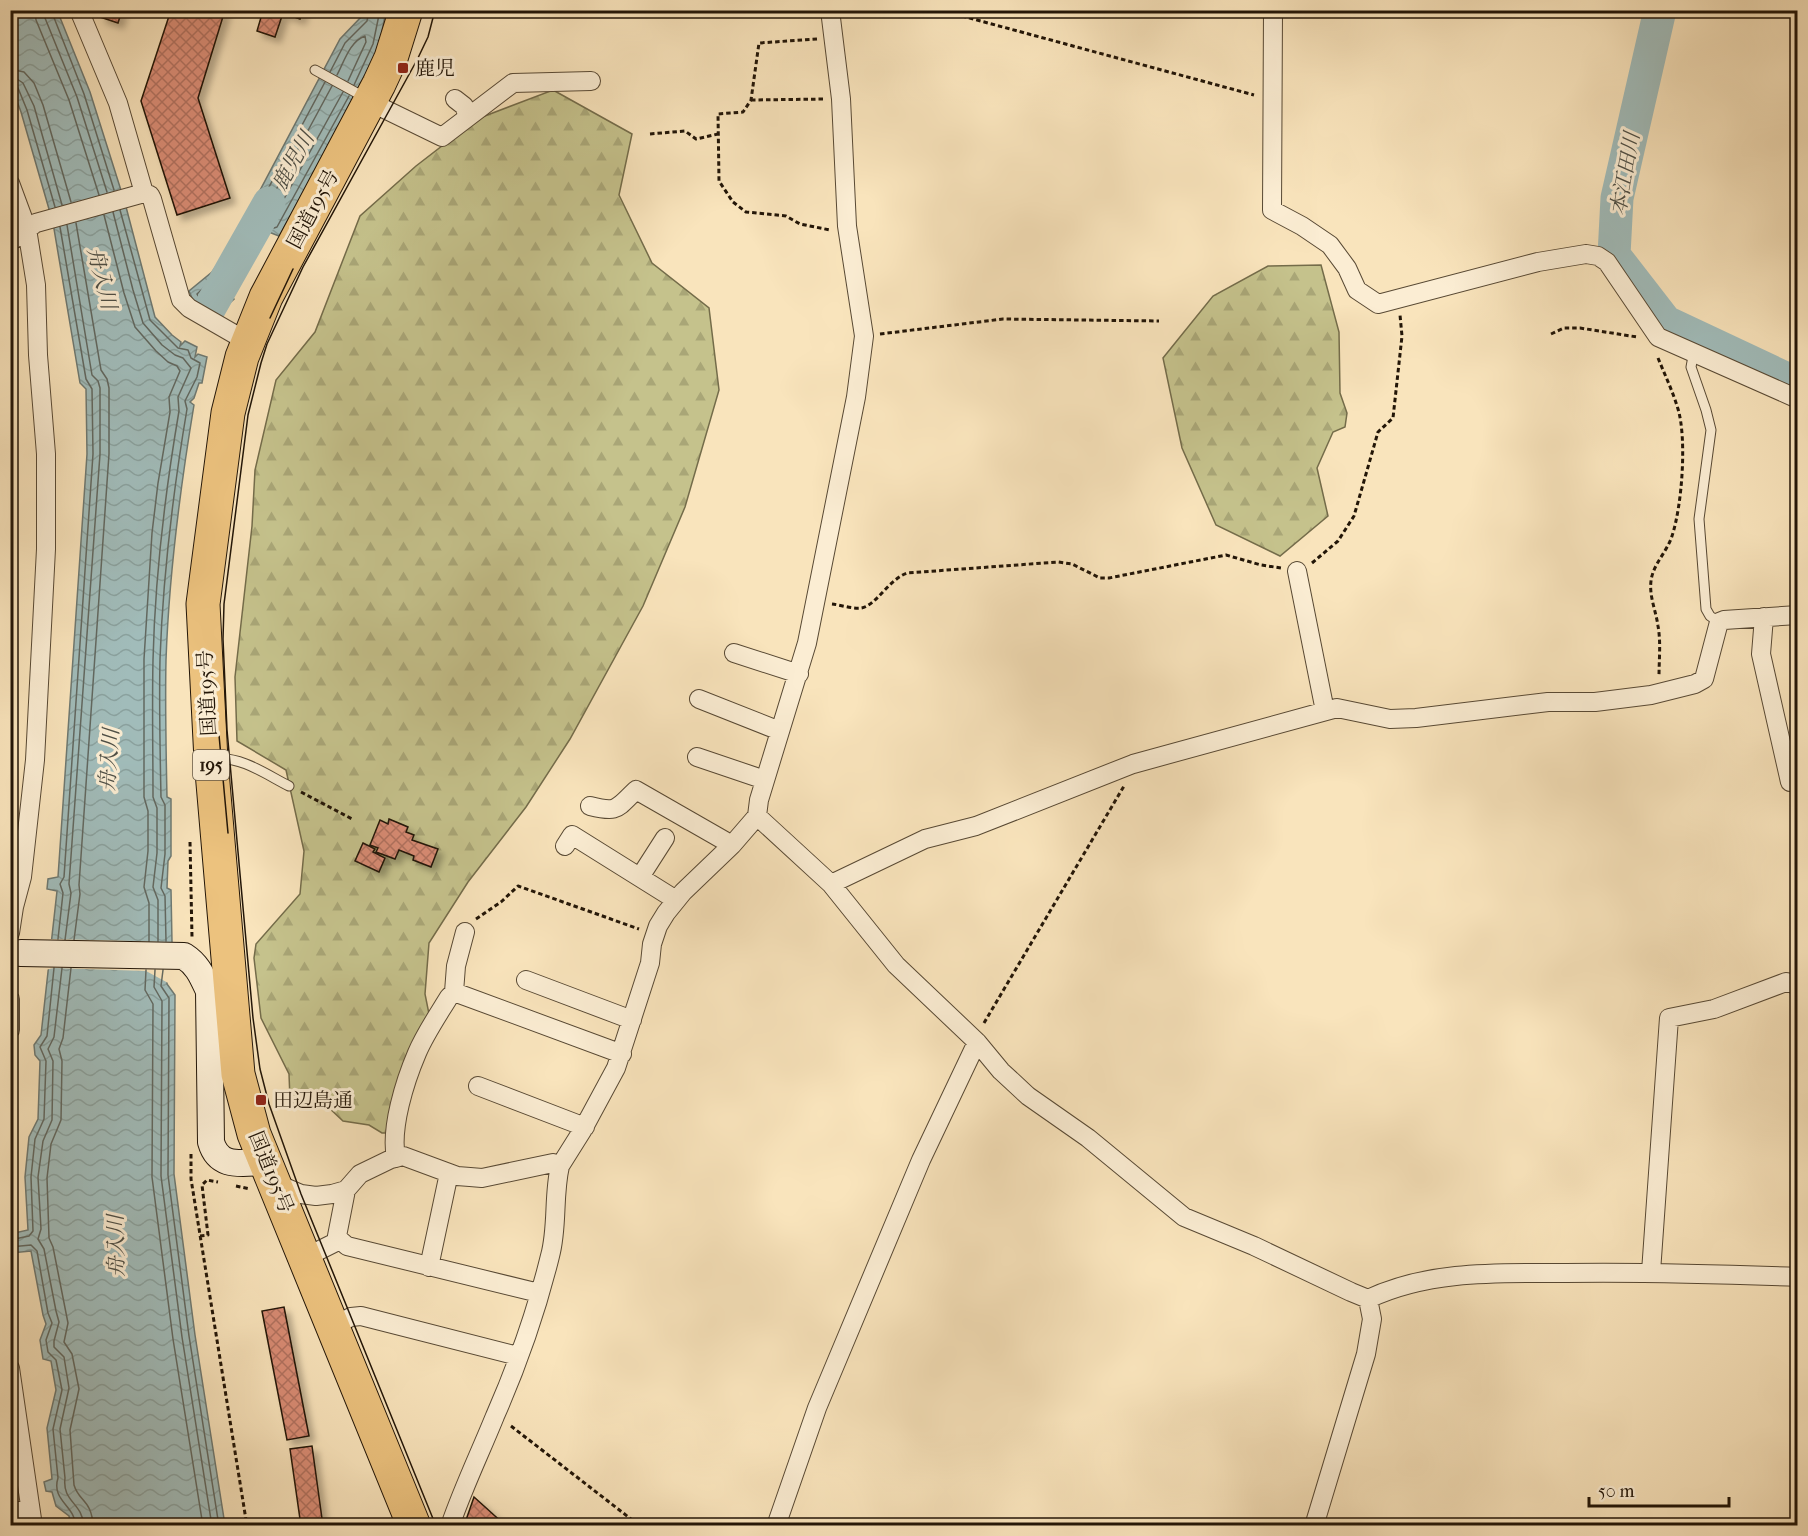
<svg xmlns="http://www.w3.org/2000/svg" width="1808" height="1536" viewBox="0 0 1808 1536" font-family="'IM FELL French Canon','Noto Serif JP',serif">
<defs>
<pattern id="forest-firs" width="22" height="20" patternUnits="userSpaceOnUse" patternTransform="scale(1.5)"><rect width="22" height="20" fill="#c5c28c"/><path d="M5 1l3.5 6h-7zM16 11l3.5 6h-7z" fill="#a9a677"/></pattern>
<pattern id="water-waves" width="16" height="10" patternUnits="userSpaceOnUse" patternTransform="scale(1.5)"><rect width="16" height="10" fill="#a1bcba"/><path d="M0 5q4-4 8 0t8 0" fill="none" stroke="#8aa19e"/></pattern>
<pattern id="building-cross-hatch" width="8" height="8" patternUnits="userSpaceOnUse" patternTransform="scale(1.5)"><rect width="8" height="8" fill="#d98c75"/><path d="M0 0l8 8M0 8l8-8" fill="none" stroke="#b0715e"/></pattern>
<filter id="shadow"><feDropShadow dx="5.5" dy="5.5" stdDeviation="3" flood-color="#0004"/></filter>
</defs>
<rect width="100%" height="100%" fill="#f9e4bc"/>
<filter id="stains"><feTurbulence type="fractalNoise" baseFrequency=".00333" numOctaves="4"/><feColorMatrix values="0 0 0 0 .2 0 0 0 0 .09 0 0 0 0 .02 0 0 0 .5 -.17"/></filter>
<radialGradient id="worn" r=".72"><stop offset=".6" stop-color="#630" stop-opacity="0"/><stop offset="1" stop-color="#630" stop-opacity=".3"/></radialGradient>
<!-- forest -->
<path fill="url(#forest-firs)" stroke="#746c4a" stroke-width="1.5" d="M553 90 632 134 619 195 652 263 709 308 719 390 685 507 643 606 570 739 526 807 468 882 429 943 425 994 430 1019 388 1133H382L369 1125 343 1121 327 1106 314 1098 307 1104 297 1106 290 1099 289 1074 261 1018 254 958 256 944 300 894 304 851 286 770 237 741 235 677 252 526 255 470 276 380 315 332 360 216 416 166 477 119Z
M1321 265 1339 332 1340 393 1347 413 1345 427 1333 432 1317 468 1328 516 1280 556 1216 525 1182 448 1163 358 1213 296 1268 266Z"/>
<!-- water -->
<path fill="url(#water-waves)" stroke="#6e7972" stroke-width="1.5" d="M57 10 90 92 125 203 155 317 172 335 181 342 180 346 185 341 197 347 195 357 198 354 207 357 202 383H199L194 398 190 402 194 405C180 489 169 574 166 660 165 705 166 751 167 797L171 799V856L168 861 167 888 171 890 172 942 167 984 175 995 174 1174 195 1335 225 1525H71L69 1516 56 1506 52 1492 46 1491 44 1482 52 1479 47 1428 56 1390 51 1361 43 1359 40 1340 46 1324 43 1315 31 1251 11 1253 10 1234 28 1230 25 1177 29 1137 38 1119 40 1061 35 1055 34 1045 41 1035 57 891 47 889 48 879 58 877 87 454 86 389 80 383 53 223 21 112 11 85V11Z
M364 11H386L379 46 349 111 279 236 256 227 219 290 234 299 216 315 195 305 189 291 212 272 230 247 340 39 361 17Z"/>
<!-- pier -->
<path fill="#f9e4bc" d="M48 939 175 942 170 984 146 971 54 968 45 970Z"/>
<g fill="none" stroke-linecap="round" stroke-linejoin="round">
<!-- shore -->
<path stroke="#626860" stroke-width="1.5" d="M35 10 36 20 69 100 99 195
M44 10 45 18 77 97 107 192
M51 10 84 94 114 190
M10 69 24 72 34 83 43 105 71 202
M330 72 345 43 367 21 369 10
M337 75C344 62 350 41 365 36L366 42 348 81
M10 78 17 79 23 83 34 106 62 205
M325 82 253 217 254 221 274 228 277 227 349 96
M354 85 373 44 380 10
M10 86 18 88 27 110 55 207
M332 86 264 212 265 216 271 218 274 217 343 92
M120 210 150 320 178 348 188 350 191 358 200 363 197 377 185 401 187 409C173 492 163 575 160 659 159 705 160 751 161 797L165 805V854L161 888 165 896 166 941
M113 212 133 290 143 323 162 345 175 355 183 358 191 368 178 397 179 411C165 493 155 576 153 660 152 706 153 751 153 797L157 808V853L153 887 158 900V941
M104 215 124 293 135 327 156 351 168 362 177 366 180 371 169 397 170 412 158 483 152 533 144 659V797L148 811V851L144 887 149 903V941
M211 281 215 283 214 294 222 300 215 307 200 300 197 294Z
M58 939 63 893 60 884 64 877 93 454 92 389 86 379 60 227
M65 940 71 893 69 884 100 454V388L98 381 92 375 67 225
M74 940 80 894 79 885 109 454V388L107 379 101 370 76 223
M62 968 54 1037 48 1049 53 1061 52 1120 43 1141 38 1177 41 1229 38 1239 44 1249 56 1311 59 1322 54 1341V1347L64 1357 69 1388 60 1429 65 1478C62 1502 82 1502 84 1526
M71 968 63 1038 59 1049 62 1061 61 1120 51 1144 47 1178 49 1238 53 1247 68 1323 64 1342 72 1354 79 1389 70 1430 74 1485C79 1502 92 1500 93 1526
M146 970 145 990 153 1004 152 1177 173 1339 203 1526
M155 970 154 987 162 1001 161 1176 182 1337 212 1526
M163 970 161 986 169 998 168 1175 189 1336 219 1526
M10 1240 29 1236 33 1231 31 1177 35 1139 44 1119 46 1061 40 1047 47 1036 54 968
M10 1247 31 1245 37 1251 48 1313 52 1323 46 1340 48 1352 56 1360 62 1390 53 1429 58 1478C51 1500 75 1506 76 1526"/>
<!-- river -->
<path stroke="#a1bcba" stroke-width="33" d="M1660 10 1617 198 1614 255 1666 322 1798 384
M208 311 269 203"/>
</g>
<!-- building -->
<path fill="url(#building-cross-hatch)" stroke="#221507" stroke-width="1.5" filter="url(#shadow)" d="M102 10H122L118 23 100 17Z
M171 10H225L198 98 230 198 177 215 141 101Z
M251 10H303L300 19 283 13 275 37 257 31 262 14Z
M389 819 408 827 406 832 414 835 412 840 438 849 431 867 413 860 414 856 399 850 395 859 376 852 378 848 370 845 380 820 388 824Z
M363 843 375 849 373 852 385 858 379 872 355 861Z
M284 1307 309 1436 287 1440 262 1311Z
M312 1446 323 1526H301L290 1449Z
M474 1497 505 1525V1526H472L466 1520Z"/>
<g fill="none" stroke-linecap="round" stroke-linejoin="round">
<!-- lane casing -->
<g stroke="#584934" stroke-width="11">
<path id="lane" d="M315 70 366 98
M1694 351 1691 367 1706 410 1711 430 1699 519 1706 609 1710 616 1719 622
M216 759C241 756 267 775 289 786"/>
</g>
<!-- street casing -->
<g stroke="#584934" stroke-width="20">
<path id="street" d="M79 10 118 103 144 193 150 195 152 199 181 300 189 308 248 342
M1273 10 1272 210 1302 226 1330 245 1347 268 1357 290 1378 304 1538 262 1586 254 1598 256 1607 262 1658 337 1798 399
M455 99 464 106 468 117
M370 102 442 137 513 83 591 81
M10 183 27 229 36 285 38 355 46 454V549L35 760 22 877 14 907 10 933
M10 242 36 223 144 193
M1297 571 1325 711
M1764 617 1761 654 1790 782
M734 653 799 674
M699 699 780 731
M697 757 765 780
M590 806C618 813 616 809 636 790L732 845
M757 816 759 800 807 643 856 397 864 336 847 226 841 99 830 10
M565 846 572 835 676 900
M640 877 665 838
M831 884 925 839 976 826 1133 764 1337 708 1390 719 1416 718 1548 702H1595L1651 695 1695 684 1704 679 1719 622 1724 620 1798 615
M526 980 632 1020
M454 992 456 966 465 932
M10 999V1030
M478 1086 585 1127
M396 1158C390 1128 405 1081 417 1053 425 1034 438 1015 449 997L454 992 622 1054
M275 1183 301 1194 316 1196 332 1194 346 1190 360 1174 391 1159 403 1156 457 1176 470 1177 482 1178 553 1163 560 1166 582 1131 616 1068 650 963 652 944 658 926 666 913 683 892 732 845 757 816 831 884 896 965 977 1042 1001 1071 1028 1096 1088 1138 1184 1217 1254 1246 1351 1292 1368 1299C1429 1270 1498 1273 1565 1273 1643 1272 1720 1274 1798 1277
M346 1190 337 1236 340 1240 347 1246 539 1293
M306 1257 340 1240
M429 1267 449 1173
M1651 1272 1669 1018 1714 1009 1786 982 1798 985
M333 1326 351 1317 361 1316 518 1356
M10 1368 33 1526
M10 1514 29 1508
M450 1526C463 1488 480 1453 495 1416 517 1366 537 1309 550 1256 558 1227 553 1196 560 1166
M776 1526 817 1408 921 1160 977 1042
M1314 1526 1366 1354 1372 1319 1368 1299"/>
</g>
<!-- secondary casing -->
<g stroke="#221507" stroke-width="28">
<path id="secondary" d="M21 953 184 956C198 965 202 976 209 991L211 1142C219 1170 243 1162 267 1162"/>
</g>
<!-- highway casing -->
<g stroke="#221507" stroke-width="35">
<path id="highway" d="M406 10 391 58 379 84 266 297 242 357 228 413 203 604 211 760 238 1074 254 1134 414 1526"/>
</g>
<!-- path -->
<path stroke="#221507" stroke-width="3" stroke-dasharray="4.5 3" stroke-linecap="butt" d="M940 10 1254 95
M817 39 759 43 751 100 743 112 718 114 719 181 733 202 746 212 786 216 800 224 830 230
M751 100 825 99
M650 134 685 131 696 139 718 134
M880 334 1003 319 1159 321
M1551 334 1564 328H1580L1637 337
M1658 358C1665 375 1673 392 1678 409 1687 439 1682 506 1672 536 1667 552 1653 564 1651 581 1649 596 1656 611 1658 626 1661 642 1659 660 1659 676
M1312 563 1338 541 1354 516 1378 432 1393 418 1402 336 1400 315
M832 604C841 605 852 609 861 608 876 606 888 580 907 573L1058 562 1072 564 1100 578H1109L1226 555 1261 565 1281 568
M301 792 354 820
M190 842 192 937
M476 919 501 902 518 886 639 929
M984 1023 1124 786
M191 1154V1179L247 1526
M236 1186 250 1189
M200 1236 208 1235 202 1185 207 1180 218 1182
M511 1426 640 1526"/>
<!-- lane -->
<use href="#lane" stroke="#fbedd3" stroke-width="9"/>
<!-- street -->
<use href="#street" stroke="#fbedd3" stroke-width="18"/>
<!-- secondary -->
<use href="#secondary" stroke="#fbedd3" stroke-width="26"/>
<!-- highway -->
<use href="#highway" stroke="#ecc27e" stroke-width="33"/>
<!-- tram -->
<path stroke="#221507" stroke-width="1.5" d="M435 10 428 37 417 60 303 267 267 344 261 363 248 415 224 604 223 639 227 730 253 1018 260 1069 269 1104 301 1194 436 1526
M270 318 293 269
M219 735 228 833"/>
</g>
<!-- markers -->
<g fill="#8f2418" stroke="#fbedd3" stroke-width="2">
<rect x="397" y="62" width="12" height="12" rx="3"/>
<rect x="255" y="1094" width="12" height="12" rx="3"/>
</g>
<g text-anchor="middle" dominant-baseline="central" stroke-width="6" stroke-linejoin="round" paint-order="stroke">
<!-- shield labels -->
<rect fill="#fbedd3" stroke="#635644" stroke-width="1.5" x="193" y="750" width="36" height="30" rx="4.5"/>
<g font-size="18" font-weight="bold" fill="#221507">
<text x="211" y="765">195</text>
</g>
<!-- poi labels -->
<g font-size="20" fill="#221507" stroke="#fbedd3" text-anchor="start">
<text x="415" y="68">鹿児</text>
<text x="273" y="1100">田辺島通</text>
</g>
<!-- street labels -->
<g font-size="20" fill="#221507" stroke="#fbedd3">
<text transform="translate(313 209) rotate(-62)">国道195号</text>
<text transform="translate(207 693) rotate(-93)">国道195号</text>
<text transform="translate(271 1172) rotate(68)">国道195号</text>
</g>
<!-- water labels -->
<g font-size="21" font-style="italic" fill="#4e4f46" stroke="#fbedd3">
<text transform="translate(293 161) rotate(-61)">鹿児川</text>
<text transform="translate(1625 174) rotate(-80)">本江田川</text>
<text transform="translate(102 278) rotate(76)">舟入川</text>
<text transform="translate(109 760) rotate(-86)">舟入川</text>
<text transform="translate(116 1246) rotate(-91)">舟入川</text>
</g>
</g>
<!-- margin -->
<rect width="1808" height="1536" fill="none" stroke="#f9e4bc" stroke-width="36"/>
<rect x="12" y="12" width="1784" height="1512" fill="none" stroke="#221507" stroke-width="3"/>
<rect x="18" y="18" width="1772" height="1500" fill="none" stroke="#221507" stroke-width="1.5"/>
<!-- scale -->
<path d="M1589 1497v9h140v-9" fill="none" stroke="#221507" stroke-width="3"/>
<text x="1598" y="1497" font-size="18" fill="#221507" stroke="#fbedd3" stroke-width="4.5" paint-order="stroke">50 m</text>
<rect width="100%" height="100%" filter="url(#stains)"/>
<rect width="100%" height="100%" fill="url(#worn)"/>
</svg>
